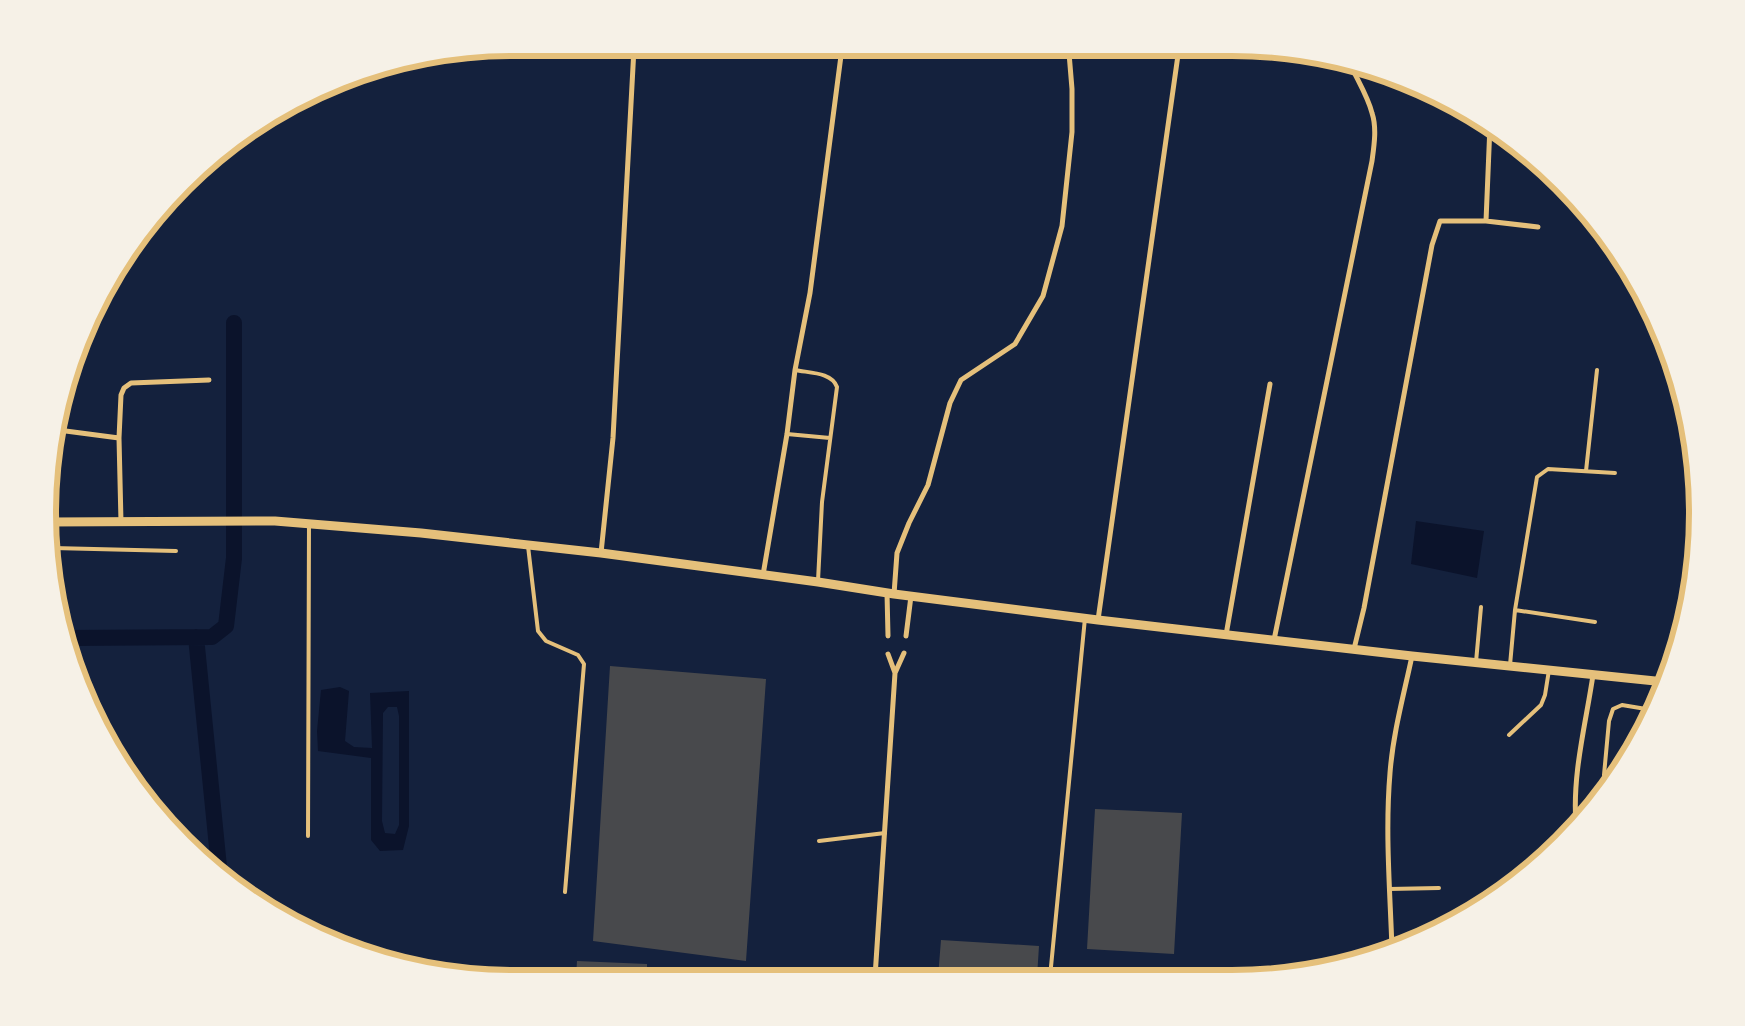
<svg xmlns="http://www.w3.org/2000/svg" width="1745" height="1026" viewBox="0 0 1745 1026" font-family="'PT Sans Narrow',sans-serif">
<rect width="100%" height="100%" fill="#14213d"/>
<!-- water -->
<path fill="#0b132b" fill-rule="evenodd" d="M1416 521 1484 531 1477 578 1411 564Z
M340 687 349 691 345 741 354 747 372 748 370 693 409 691V826L403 850 380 851 371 840V758L318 751 317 731 321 690ZM388 707H397L399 716V825L395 834 385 833 382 821 383 713Z"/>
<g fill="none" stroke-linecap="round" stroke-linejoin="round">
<!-- canal -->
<path stroke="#0b132b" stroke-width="16" d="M196 637 219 867
M68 638 212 637 226 626 234 558V323"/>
</g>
<!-- building -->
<path fill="#48494c" d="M610 666 766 679 746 961 593 941Z
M1095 809 1182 813 1174 954 1087 949Z
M941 940 1039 946 1037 977H938Z
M577 961 647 964V977H576Z"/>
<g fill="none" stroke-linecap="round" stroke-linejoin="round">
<!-- service -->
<path stroke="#e5c07b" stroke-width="4" d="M795 370C809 373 832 372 837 387L822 502 818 581
M787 434 830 438
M1586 471 1597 370
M528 546 538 631 546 641 578 655 584 664 565 892
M53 548 176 551
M1515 610 1595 622
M1476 662 1481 607
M1510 665 1515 610 1537 477 1548 469 1615 473
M1509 735 1541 705 1545 695 1549 670
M1609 784 1604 775 1609 721 1613 709 1622 705 1652 710
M308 836 309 523
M819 841 885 833
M1389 889 1439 888
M1050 977 1085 618"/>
<!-- minor -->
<path stroke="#e5c07b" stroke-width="5" d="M1486 221 1490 125
M58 430 119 438
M121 522 119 438 121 395 124 388 131 383 209 380
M601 553 613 438 634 48
M763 575 787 434 795 370 810 293 842 48
M887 593 888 636
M894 594 897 553 909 523 928 485 950 403 961 380 1015 344 1043 296 1062 226 1072 132V89L1069 53 1067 48
M1098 620 1179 48
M1226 635 1270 384
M906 636 911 596
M1274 640 1372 161C1374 146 1377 128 1372 113 1368 97 1358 81 1351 66
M1354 649 1364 608 1432 245 1440 221H1486L1538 227
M888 654 895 673
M1576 824C1572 774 1586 723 1593 675
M1392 949C1390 890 1385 832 1390 773 1393 733 1404 694 1412 656
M875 977 895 673 904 653"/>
<!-- tertiary -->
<path stroke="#e5c07b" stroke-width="9" d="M49 522 275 521 421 533 601 553 818 582 894 594 1098 620 1412 656 1665 682"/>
</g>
<!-- crop -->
<path d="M0 0H1745V1026H0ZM513 56H1232A457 457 0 0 1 1689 513V513A457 457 0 0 1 1232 970H513A457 457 0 0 1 56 513V513A457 457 0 0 1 513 56Z" fill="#f6f1e7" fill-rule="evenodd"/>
<path fill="none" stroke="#e5c07b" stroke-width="6" d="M513 56H1232A457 457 0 0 1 1689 513V513A457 457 0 0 1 1232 970H513A457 457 0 0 1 56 513V513A457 457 0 0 1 513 56Z"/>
</svg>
